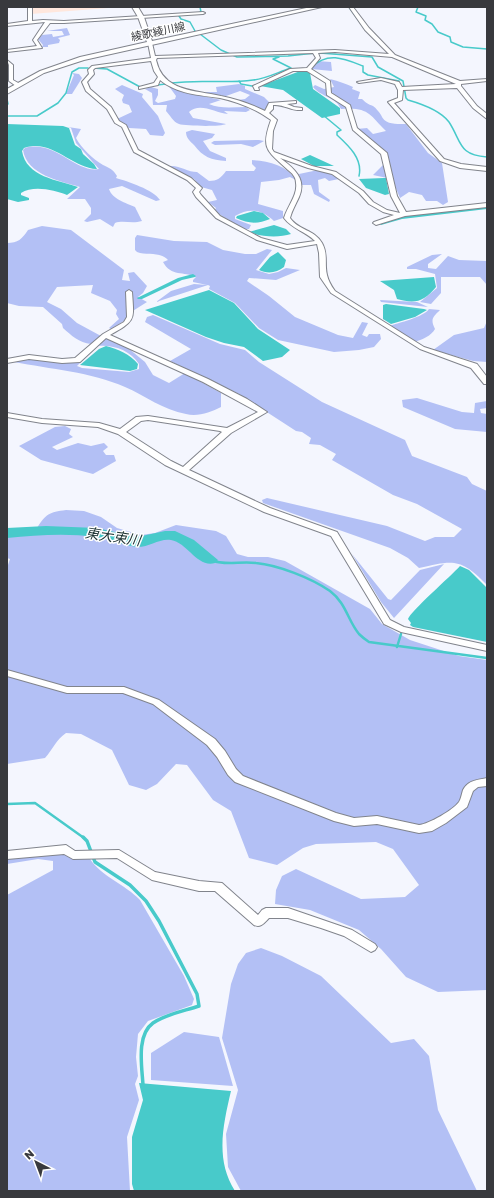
<svg xmlns="http://www.w3.org/2000/svg" width="494" height="1198" viewBox="0 0 494 1198" font-family="'Golos Text','Noto Sans JP',sans-serif">
<rect width="100%" height="100%" fill="#f4f6fe"/>
<!-- education -->
<path fill="#ffe7dd" d="M31 7H121L31 14Z"/>
<!-- green -->
<path fill="#b3c0f5" d="M67 28 70 35 58 38 60 40 59 43 48 45V47H42L43 45 38 39 42 35 52 34 53 37 64 35 62 31H47Z
M317 61 331 62 332 71 311 69Z
M72 73 79 74 82 78 72 94H66L74 75Z
M330 79C339 81 346 84 353 87L352 89 360 92 358 99H362C366 103 368 104 373 106 376 108 379 112 381 115 385 125 396 124 406 124L428 153 442 163 448 202 443 205 437 201H426L422 195 409 192 400 198 392 179 373 175 386 162 381 151 357 129 367 128 373 134 386 131C369 114 369 107 341 109 336 97 321 97 313 87L315 85 324 89 334 87Z
M239 84 245 86V89L264 97 270 103 265 110 238 100 245 99 250 95 240 91 226 96 206 94 205 92H217L216 87Z
M122 85 143 94 142 97 158 116 165 133 163 136 150 135 146 129 129 128 117 119 132 112 129 105 123 103 122 100 124 95 115 89Z
M168 85 184 92 221 100 209 104C220 109 233 107 246 107L250 110 246 112 224 111 228 114C215 113 200 102 189 112L193 118 226 124C221 127 185 126 179 124 173 122 170 115 166 111L167 105H153L152 93 145 89 151 87 158 89V95L155 101 158 103 175 99 176 96Z
M68 127 81 129 76 138C81 148 93 159 103 165 109 168 113 169 117 176L116 178C127 181 154 190 160 200L156 201 122 186 109 189C112 199 126 203 135 207L142 221C132 224 123 220 115 223L113 227 100 219 87 222 84 221 91 214V208L85 199H67L80 187C60 181 27 175 23 150L25 148C54 139 77 174 99 169L76 143 71 128Z
M192 130 215 134 212 138 203 141 210 151 226 158V161C211 160 203 157 194 145 190 141 186 138 186 132Z
M259 140 264 141 253 147 241 144 215 145 211 143 214 141Z
M252 160C268 161 287 165 296 180L290 177 279 180 261 182 258 204 283 211V218L274 221C262 210 250 207 235 216V219L251 225 249 229H244L214 211 216 208 208 202 217 200 212 190 201 187 194 179 169 168 170 166C179 165 188 172 197 172L209 181C217 181 221 178 226 171H254L256 168 252 164Z
M318 170 327 172 339 179 329 181 325 178 318 180 319 192 330 200 329 202 314 194 311 185H302L299 174Z
M42 226 71 230 124 270 122 280 130 281 128 273 134 272 147 286 143 293 138 297 147 302 128 314 127 319 111 329 109 328 119 319 116 314 117 310 110 301 91 293 93 285 57 287 47 302 61 309 77 323 101 336 91 344C79 343 71 335 63 328L62 324 43 307 19 306 7 303V243C18 243 22 239 28 230Z
M137 235 174 241 207 242 223 250 245 254H256L267 249 272 250 256 270 269 274 278 272 286 268 300 270 276 280 249 278 247 281 269 296 295 317 338 335 353 338 362 322 368 323 362 335 367 337 369 334H380L381 339 374 347 359 350 334 352 278 340 259 328 235 303 209 289 210 286 208 285 156 302 171 291 194 284 207 285 193 282V280L196 277C184 271 171 277 163 262L168 260C160 251 147 256 137 252L135 250V238Z
M442 254 428 264V268L436 269 448 256 459 260 487 261V285L480 277H441V293L431 304 420 302 437 288 435 274 416 269H407V267L432 255Z
M380 300 417 302 428 307 381 302Z
M429 309 440 310C433 317 430 319 435 329 431 336 423 339 415 342L389 326C398 323 424 317 429 309Z
M153 315 220 344 245 350 259 362 322 402 405 440 412 456 467 477 472 484 487 491V585C461 558 454 560 419 568L408 558 390 548 263 503 262 500 267 498 387 526 425 541 435 537H454L462 529 417 504 393 495 332 460 336 454 320 445 309 444 311 438 302 432 296 431 239 394 170 361 191 349 145 322 147 317Z
M487 321V362L473 361 433 350 454 335 484 328Z
M106 337 128 348 145 362 153 375 169 383 185 373 221 393V407C211 412 198 417 186 414 163 410 146 396 125 387 91 372 50 369 14 362 36 352 59 369 80 360L82 361 77 366 82 368 129 372 139 369V364C130 350 113 344 96 346Z
M417 398 462 412 474 413 475 403 487 401V408L480 409 481 413 487 414V432L455 429 403 407 402 400Z
M65 426 71 429 69 434 73 437 52 447 57 450 78 443 91 446 104 443 108 447 103 451 106 455H114L116 461 93 474 41 460 19 446 55 427Z
M66 510 84 511 101 517 117 528 141 535 155 533 176 525 216 531 226 536 237 554 248 557H268L285 561 370 609 382 624 410 640 459 656 487 660V990L438 992 406 977 381 949 359 930 310 910 275 904 276 890 282 876 296 869 361 899 405 897 419 885 393 849 376 842 316 844 303 848 277 865 249 858 231 811 213 800 187 765 176 764 157 784 146 790 129 785 112 750 81 734 66 733C56 740 53 749 45 758L7 764V568L10 559 7 558V533L37 528C46 514 49 512 66 510Z
M352 554 388 599 391 600 420 570 444 564 394 618 381 602Z
M63 853 74 859H90C102 877 125 884 140 900L184 976 194 999 192 1005 148 1021 138 1034 136 1057 138 1076 135 1084 139 1100 127 1137 130 1191H7V895L53 870V861L38 859 7 864V859Z
M261 948 282 956 321 976 391 1043 414 1039 429 1056 438 1110 477 1191H241L228 1167 226 1134 238 1090 222 1038 231 984 238 964 246 953Z
M184 1032 219 1037 233 1086 151 1080V1053Z"/>
<!-- water -->
<path fill="#48caca" d="M303 70 310 73 313 89 340 108V114L322 118 283 90 260 86Z
M7 124 63 126 69 128 75 145 81 149 83 154 94 164 97 169C71 168 52 138 24 148L22 151C26 177 58 180 78 187L67 195C55 190 33 185 21 193V195L29 198V200L18 202 7 199Z
M310 155 334 166H314L301 159Z
M384 178H386L389 194 385 195 366 188 359 179Z
M254 211 263 213 270 219C258 224 249 224 236 218L237 216Z
M274 225 286 229 291 234C279 238 261 237 249 232Z
M278 252 286 260 284 267C277 273 267 274 259 270L270 257Z
M434 277 436 287C424 302 415 304 397 299L394 290 380 281Z
M209 290 234 303 258 329 290 350 282 357 263 361 244 347 224 343 206 337 145 310Z
M386 304 424 309 427 310 415 317 391 324 383 319V305Z
M106 346C118 349 130 354 138 364L137 369 130 371 80 365 99 349Z
M460 566 469 570 487 588V642L413 627 410 625 411 623 408 619C411 611 451 576 460 566Z
M139 1083 231 1091C223 1125 215 1160 235 1191H134L132 1184V1137L143 1100Z"/>
<g fill="none" stroke-linecap="round" stroke-linejoin="round">
<!-- stream-far2 -->
<path stroke="#48caca" stroke-width="1.5" d="M349 7 365 29
M418 7 416 12 426 16 425 20 432 24 438 32 450 37 451 42 463 47 487 49
M198 13 201 12 200 7
M181 15 179 16 181 19 190 22 195 31
M200 34 221 50 237 57 288 56 315 53
M320 53 372 57 378 67 403 81 406 98 408 100C422 104 440 110 449 122 462 142 458 155 487 157
M312 67C328 51 345 59 363 66V72L368 75 399 81
M93 68 107 69 142 88
M7 76 9 72 8 66
M239 81 241 84 252 86
M7 83V88
M172 83C199 79 226 84 253 80 266 79 278 72 291 68L273 59 279 57
M157 85 166 84
M7 99 8 104
M323 115 341 130 337 132V135C349 146 363 159 359 176
M7 116H37L58 103 66 93 72 72 79 68H88"/>
<!-- stream-far1 -->
<path stroke="#48caca" stroke-width="2.5" d="M210 560C227 566 239 561 256 563 278 565 311 578 330 591 346 603 348 621 359 634 362 637 366 640 369 642L487 658
M397 647 401 634
M7 804 35 803 84 838"/>
<!-- stream -->
<path stroke="#48caca" stroke-width="3.5" d="M83 837 87 841 95 862 130 885 146 901 159 921 197 994 199 1006C184 1011 166 1014 153 1023 136 1035 142 1067 143 1085"/>
<!-- canal -->
<path fill="#48caca" fill-rule="evenodd" d="M487 205V209L402 219 381 225 378 223 402 215Z
M193 274 196 276 195 277 182 280 142 299H138L137 298 178 278Z"/>
<!-- river -->
<path fill="#48caca" fill-rule="evenodd" d="M46 526 97 528 137 537 165 531H175L194 540 218 560 215 563C197 568 188 543 171 540 160 538 149 547 138 547 124 546 110 539 96 537 67 533 37 535 7 538V528Z"/>
<!-- street casing -->
<g stroke="#81848c" stroke-width="2">
<path id="street" d="M28 7H32V21L43 20 64 21 203 12 205 13 203 14 64 23H50L37 40 42 48 7 52V50L37 46 33 40 45 22 7 26V24L28 21Z
M349 7H353L369 28 395 55 460 81 487 79V81L461 84V86L477 106 487 114V119L473 108 457 88 403 90 402 100 394 103 444 159 461 164 487 167V171L460 168 440 161 388 102 398 98V90L395 84 381 80 359 83 357 82 381 78 399 82 402 87 456 84 392 57 335 52 318 53 320 58 311 69 330 81 331 93 350 105 357 128 387 153 397 196 406 212 487 203V207L405 216 376 225 373 223 374 222 394 215 383 212 369 204 359 193 332 174 308 168 280 158C294 168 307 179 299 197 296 204 292 210 290 218 298 230 315 230 322 243 331 259 319 270 335 291L424 347 477 364 487 377V384H484L471 368 420 349 331 293 320 277 319 253 317 244 287 249 257 240 216 218 196 197 193 192 196 188 187 180 134 152 122 127 115 123 107 109 86 91 82 82 89 74 88 70 92 66 151 58 148 43 150 42 152 43 155 56 335 50 389 54 365 30ZM313 53 316 58 307 68 290 69 253 86 255 90H259L258 87 293 71H307L326 83 327 95 346 107 353 130 381 154 391 196 400 213 387 210 373 202 363 191 336 172 312 166 274 152 272 149 273 131 277 120 269 113 273 109V105C284 104 291 111 302 110V108L294 107 287 104 296 103V101L269 103 265 111C251 104 236 99 221 96 195 90 163 92 156 60L157 58ZM151 61 154 71 158 77 154 83 139 87V89L158 85 160 80C177 94 199 95 220 98 238 102 256 109 271 120 260 150 268 151 288 170 292 173 296 177 296 183 298 195 287 207 284 218 292 229 305 231 315 241L287 245 261 238 220 216 201 195 199 192 202 188 191 178 138 150 126 125 119 121 111 107 90 89 87 82 94 74 93 70 95 68Z
M7 60 13 65V80L20 84V86H16L9 81V65Z
M129 290 132 292C134 321 136 320 110 335L208 379 247 399 267 412 231 433 189 470 270 508 337 532 390 620 404 627 487 645V651L401 632 384 624 331 536 264 512 165 465 118 434 98 427 42 423 7 417V413L42 419 99 423 120 429 136 417 148 416 227 428 258 412 203 382 106 338 80 362 62 363 29 359 7 363V359L29 355 62 359 75 358 103 334 124 322 127 317 126 292ZM148 420 220 431 222 432 183 467 171 461 126 432 141 421Z
M7 670 67 687H124L159 700 215 739 225 751 236 769 243 776 336 813 354 818 377 816 419 825C429 824 453 810 459 802 461 799 462 793 463 790 468 780 478 780 487 778V786L478 787 473 791 467 807 446 823 432 831 419 833 377 824 354 826 334 821 235 782 228 775 217 757 207 745 153 704 123 693H67L7 676Z
M66 845 75 851 119 850 155 872 199 881 222 883 258 915 262 910 266 908H288L352 930 375 944 377 947 375 950 371 952 344 936 321 928 288 918H269C264 923 261 928 254 925L215 891H199L152 880 117 858 73 859 64 854 7 859V851Z"/>
</g>
<!-- secondary casing -->
<g stroke="#81848c" stroke-width="2">
<path id="secondary" d="M132 7H138L144 17 152 41 311 7H322L84 60 44 73 7 94V89L40 71 80 57 147 42 138 17Z"/>
</g>
<!-- street -->
<use href="#street" fill="#fff" fill-rule="evenodd"/>
<!-- secondary -->
<use href="#secondary" fill="#fff" fill-rule="evenodd"/>
</g>
<g text-anchor="middle" dominant-baseline="central" stroke-width="3" stroke-linejoin="round" paint-order="stroke">
<!-- far-street labels -->
<g font-size="11" fill="#38393d" stroke="#fff">
<text transform="translate(158 31) rotate(-12)">綾歌綾川線</text>
</g>
<!-- water labels -->
<g font-size="14" font-style="italic" fill="#213737" stroke="#fff">
<text transform="translate(113 536) rotate(8)">東大束川</text>
</g>
</g>
<!-- border -->
<rect width="494" height="1198" fill="none" stroke="#38393d" stroke-width="16"/>
<!-- north arrow -->
<g transform="translate(36 1162) rotate(318)" stroke="#ffffff" stroke-width="3" paint-order="stroke">
<path d="M0-3L7 15L0 10L-7 15Z" fill="#38393d"/>
<text y="-6" font-size="11" font-weight="bold" text-anchor="middle" fill="#38393d">N</text>
</g>
</svg>
